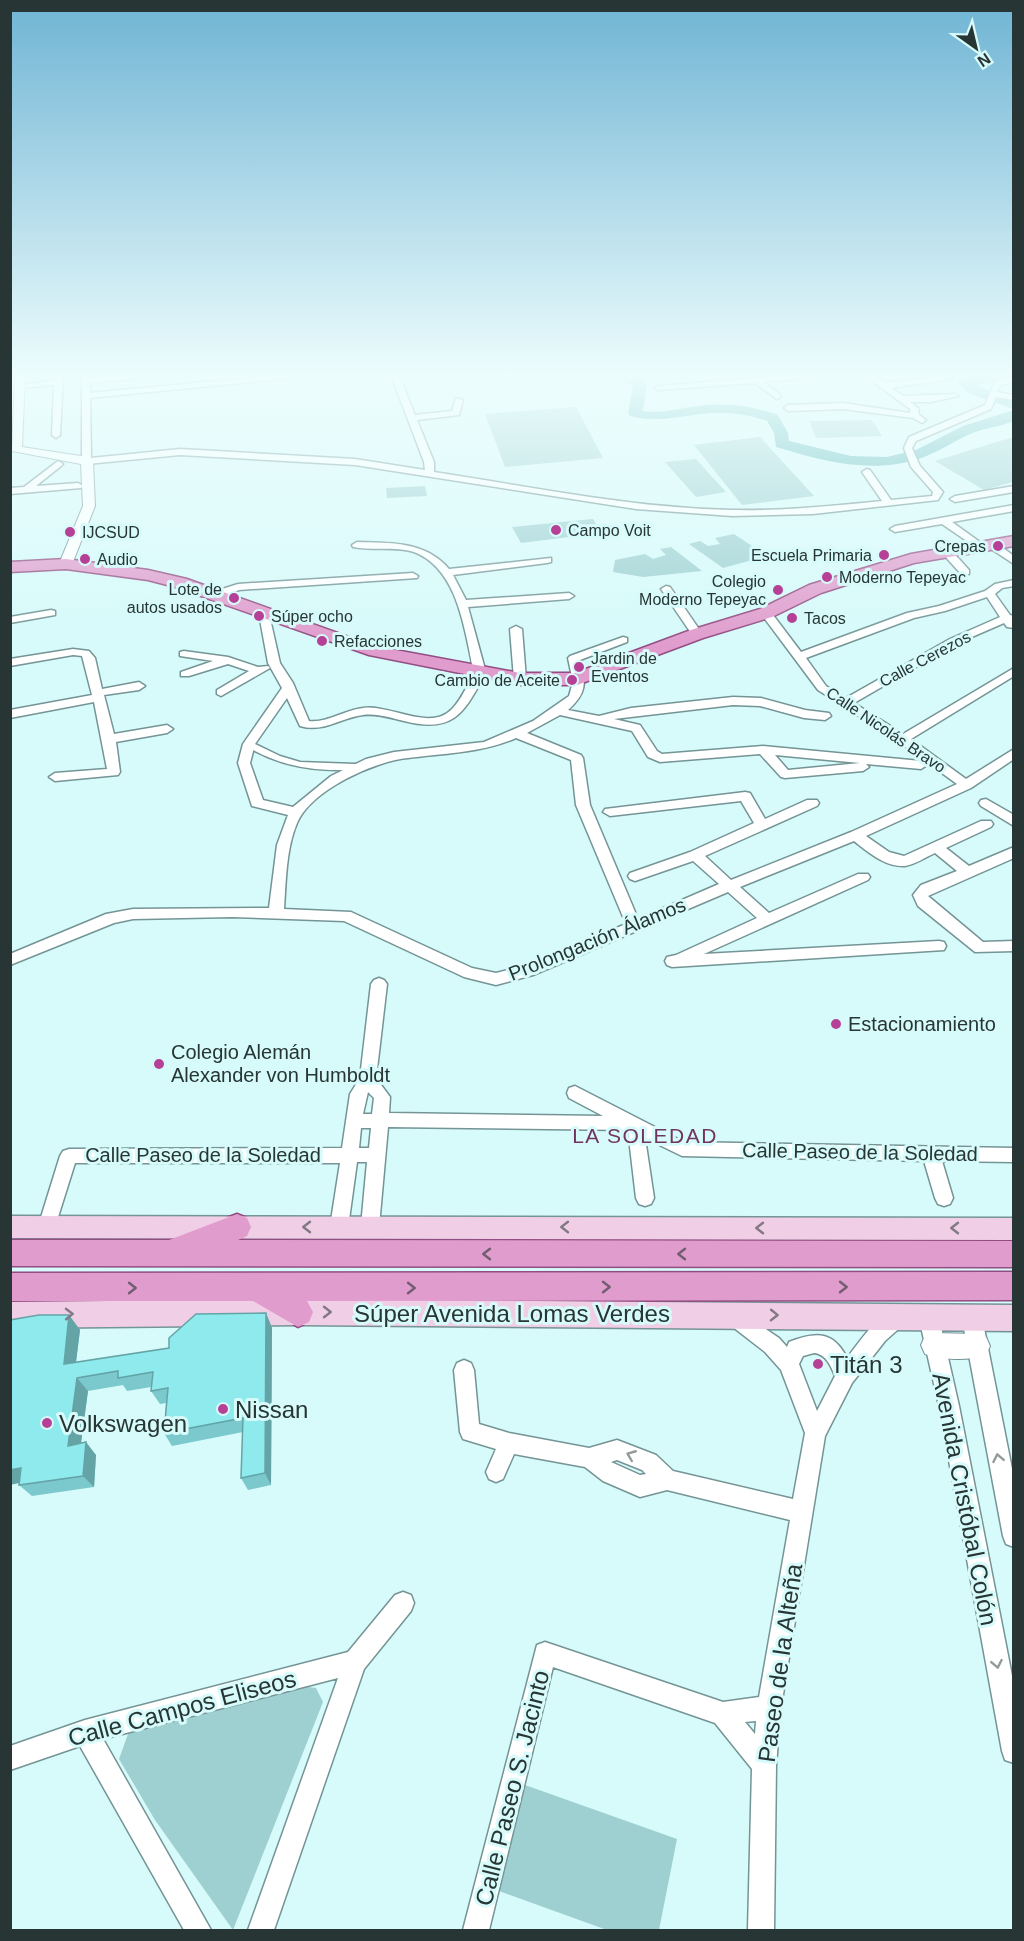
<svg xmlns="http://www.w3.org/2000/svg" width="1024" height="1941" viewBox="0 0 1024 1941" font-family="Arial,sans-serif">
<rect width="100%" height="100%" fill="#d7fafa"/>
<!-- green -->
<path fill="#9ed0d2" d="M576 407 603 458 505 467 485 414Z
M872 420 882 436 816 438 809 421Z
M760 437 814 496 742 505 694 445Z
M1013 437V482L984 490 935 461Z
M696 459 726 492 696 497 665 462Z
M425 486 427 496 387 498 386 488Z
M593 519 601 533 521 543 512 527Z
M734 534 767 556 723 568 689 544 700 541 708 546 720 544 715 538Z
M671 547 702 571 643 577 613 572 615 560 645 554 653 559 666 555 660 549Z
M302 1686 316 1688 323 1702 233 1930 155 1820 119 1759 128 1734 178 1714Z
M525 1785 677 1839 659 1930H607L499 1891Z"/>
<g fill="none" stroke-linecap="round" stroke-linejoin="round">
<!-- river -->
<path fill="#59b4b7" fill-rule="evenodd" d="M611 375C624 374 637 375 647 384L643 411C662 414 680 408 699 406 726 402 752 406 778 415L788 433 789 441 851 456 887 457 916 450 963 426 1014 410V421C999 427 984 428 970 434 954 441 940 451 924 457 875 475 825 462 776 447L774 433 767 421C745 413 724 411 701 414 676 417 655 423 630 416L628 413 633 386Z
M987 375H1014V379L976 385 1014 400V409L968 393 958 382 960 379Z"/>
<!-- pedestrian casing -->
<g stroke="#749495" stroke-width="3">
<path id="pedestrian" d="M249 741 280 756 300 762 355 764 360 767C354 772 345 770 337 770 303 770 275 763 246 746L244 744Z"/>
</g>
<!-- minor casing -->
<g stroke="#749495" stroke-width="3">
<path id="minor" d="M55 375H63L60 435 56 438 52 435 54 385 20 388 16 386 55 380Z
M82 375H90V378L132 375 136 377 132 379 90 383V393L281 375H306L302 377 90 398 91 458 180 449 355 459 425 470 424 462 391 375H399L415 415 452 411 456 398 463 400 459 415 417 420 434 462V472C533 487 632 508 732 510 782 511 832 506 882 501L862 472 867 469 870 470 891 500 932 496 933 492 911 467 904 448 909 437 985 405 995 381 1014 377V382L1001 385 997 392 1014 395V400L996 397 991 409 916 441 912 448 920 466 943 492 938 500 813 514 732 516 636 509 355 465 180 455 87 464 82 461Z
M793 375H822L818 377 764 382 780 395 781 397 777 399 755 383 658 390 654 388 658 386Z
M864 375H873L885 383 948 375 952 377 951 379 891 388 903 396 955 394 959 396 931 402H910L918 408 919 415 926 420 922 423 913 418 843 409 788 411 784 408 788 405 843 403 910 413V409Z
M58 461 63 464 61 466 36 486 78 483 83 486 81 488 10 494V488L24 487Z
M1014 486V492L955 502 950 499 955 496Z
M1014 505V511L952 522 984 545V549L980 550 942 524 895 532 890 529 895 526Z
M357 542C391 543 425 541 449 569L551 558V562L547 563 453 575 466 600 569 593 574 596 569 599 468 607 486 673C464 712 455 734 404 721 391 718 377 713 363 715 340 718 323 733 300 726L287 698 255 744 250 763 263 800 293 807 331 776 366 759 394 752 484 742 533 721 569 696 573 682 568 658 570 656 623 637 627 638V642L580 660C586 683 587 693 568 710L599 716 631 708 733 697 761 698 805 710 829 713 831 716 825 720 804 718 760 706 733 705 614 719 640 725 657 751 662 754 763 746 921 761 927 765 921 769 866 764 869 767 863 771 785 778 781 777 760 754 660 762 648 757 632 731 560 715 527 733 581 755 583 758 590 805 638 919 719 884 693 861 635 881 630 879 628 876 630 873 690 852 754 823 741 801 610 816 603 812 605 809 745 792 750 793 765 819 807 800H817L819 803 817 806 705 856 731 880 851 832 957 784 899 742 818 690 762 615V611H770L801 652 907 613 939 606 985 591 995 584 1014 580V586L1002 588 995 594 1010 615 1014 616V628L1007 627 1004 623 958 643 854 703 903 734 1014 668V676L911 739 966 779 1014 749V759L971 788 866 836 889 852 904 856 981 821H991L993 824 991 827 946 848 969 866 1014 847V858L928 896 983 942 1014 941V951L975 952 918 906 913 895 921 885 957 871 935 853C926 857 914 865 905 866 885 867 868 852 854 841L740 887 769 913 858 874H868L870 877 868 880 704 954 939 941 944 942 946 946 944 950 672 967 667 965 665 961 667 957 676 955 757 918 728 892 533 975 496 985 464 977 344 921 232 917 133 919 114 923 10 965V954L106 914 133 909 269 908 277 845 288 815 252 806 238 763 243 744 282 688 268 663 259 614 260 612H268L269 614 280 663 293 683 309 721C327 723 345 710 363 708 390 704 430 732 452 709 462 699 467 685 474 673 465 633 459 569 414 552 395 546 373 551 353 547L352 545ZM987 597 1000 617 950 639 846 698 826 686 806 658 914 618 945 611ZM516 738 571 760 576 805 626 924 525 966 496 973 472 968 351 912 284 909C286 880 286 849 297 823 311 790 375 761 408 758 446 753 481 753 516 738ZM775 755 860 763 788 770Z
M988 543H996L1014 556V564L988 547Z
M943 550H951L969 570V574H961L943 554Z
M413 573 418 576 417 578 239 590 217 599 212 596 219 590 238 584Z
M666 586 670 587 701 632V636H693L661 589Z
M51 610 55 611V615L10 623V617Z
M516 626 522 629 526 679 520 682 514 679 510 629Z
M73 649 89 651 95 658 102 689 139 682 145 686 139 690 104 695 114 734 167 725 173 729 167 733 116 742 120 772 118 775 55 781 49 777 55 773 107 769 94 702 10 718V710L92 695 82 656 73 655 10 666V659Z
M184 651 228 657 258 667 268 666 270 668 221 696 217 694V690L249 671 228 664 189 676H181V672L213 661 180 656V652Z
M986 799 1014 815V826L981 806 979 803 981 800Z
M379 978 384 980 387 984 376 1078 390 1097 389 1113 603 1116 569 1098 567 1093 569 1088 575 1086 684 1142 1014 1148V1162L942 1161 953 1198 950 1204 944 1206 938 1204 935 1198 924 1161 682 1156 645 1138 654 1198 651 1204 645 1206 639 1204 636 1198 628 1130 388 1127 379 1226 376 1232 370 1234 364 1232 361 1226 367 1162H357L348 1227 345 1233 339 1235 333 1233 330 1227 340 1163H75L53 1233 47 1235 41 1233 38 1227 60 1156 63 1151 69 1149 342 1148 350 1094 360 1078 371 984 374 980ZM368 1092 374 1098 372 1114H363ZM361 1128H371L369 1148H359Z
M736 1309 779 1338 787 1347 789 1342C815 1332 833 1330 847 1358 861 1340 875 1317 897 1309L904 1312 907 1318 904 1324 885 1341 852 1383 825 1436 781 1707 776 1765 774 1930H748L752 1769 715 1723 553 1667 489 1930H463L537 1645 545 1642 723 1702 759 1697 790 1520 667 1490 640 1497 603 1481 585 1467 514 1454 503 1479 496 1482 489 1479 486 1472 496 1449 463 1439 460 1432 454 1370 457 1363 464 1360 471 1363 474 1370 479 1424 509 1433 589 1448 617 1440 656 1455 673 1471 793 1499 805 1433 781 1370 765 1352 729 1324 726 1318 729 1312ZM814 1353C826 1354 831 1366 835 1376L817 1411 799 1364 803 1356ZM617 1460 642 1470 646 1474 640 1475 611 1462ZM756 1721 755 1734 745 1722Z
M929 1309 936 1312 939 1318 959 1406 1014 1686V1763L1005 1760 1002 1751 939 1406 919 1318 922 1312Z
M972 1309 979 1312 982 1318 1014 1479V1547L1006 1544 1003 1536 962 1318 965 1312Z
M403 1592 411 1595 414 1603 411 1611 364 1669 274 1930H248L338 1678 103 1739 211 1930H184L80 1746 10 1770V1746L85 1720 348 1652 395 1595Z"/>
</g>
<!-- tertiary casing -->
<g stroke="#749495" stroke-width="2">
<path id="tertiary" d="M15 375H25L22 447 87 457 93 461 95 506 71 567H61L59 564 83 506 81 464 12 451Z
M934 1333 977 1334 986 1337 990 1346 986 1355C969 1361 942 1360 925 1354L921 1345 925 1336Z"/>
</g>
<!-- secondary casing -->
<g stroke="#749495" stroke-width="3">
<path id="secondary" d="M10 1216 1014 1218V1240L10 1238Z
M298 1299 1014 1305V1331L298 1325 10 1328V1302Z"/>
</g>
<!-- primary casing -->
<g stroke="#924d82" stroke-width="3">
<path id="primary" d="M1014 536V546L914 563 821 593 772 617 703 638 577 685H520L369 655 175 587 148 580 66 569 10 572V562L66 559 148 570 187 579 374 646 520 673H575L691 630 760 609 809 585 911 554Z
M237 1214 247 1218 251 1227 247 1236 238 1240 1014 1241V1267L10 1266V1240H169Z
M1014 1272V1300L307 1301 313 1312 309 1322 298 1327 253 1301H10V1273Z"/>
</g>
<!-- pedestrian -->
<use href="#pedestrian" fill="#fff" fill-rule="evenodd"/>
<!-- minor -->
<use href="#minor" fill="#fff" fill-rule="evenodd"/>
<!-- tertiary -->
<use href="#tertiary" fill="#fff" fill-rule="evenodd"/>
<!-- secondary -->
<use href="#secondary" fill="#f0cee6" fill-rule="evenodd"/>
<!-- primary -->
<use href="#primary" fill="#e09ccd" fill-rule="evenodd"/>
</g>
<!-- wall -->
<path fill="#7bc9cc" d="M266 1313 272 1328 271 1485 248 1490 241 1478 243 1432 172 1446 164 1433 166 1403 160 1404 151 1391V1387L127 1391 123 1385 88 1391 81 1443 96 1455 94 1487 32 1496 19 1485 69 1315 80 1330 76 1362 169 1348Z"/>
<!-- shaded-wall -->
<path fill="#64a4a6" d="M266 1313 272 1328 271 1485 265 1473Z
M69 1315 80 1330 74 1378 64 1364Z
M77 1378 88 1391 79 1458 68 1446Z
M86 1442 96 1455 94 1487 83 1476Z
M21 1468 33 1480 10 1485V1470Z"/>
<!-- building -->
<path fill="#8feaed" stroke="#64a4a6" stroke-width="1.5" d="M266 1313 265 1473 241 1478 243 1418 164 1433 168 1388 151 1391 153 1372 118 1378V1371L77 1378 68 1446 86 1442 83 1476 19 1485 21 1468 10 1470V1320L39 1315H69L64 1364 169 1348V1338L196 1314Z"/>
<!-- one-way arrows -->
<defs><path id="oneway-chevron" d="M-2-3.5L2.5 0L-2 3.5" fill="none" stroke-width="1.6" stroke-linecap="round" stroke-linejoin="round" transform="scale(1.5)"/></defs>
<g stroke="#817a85">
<use href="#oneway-chevron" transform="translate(307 1227) rotate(180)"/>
<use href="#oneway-chevron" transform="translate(565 1227) rotate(-180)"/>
<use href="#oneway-chevron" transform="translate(760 1228) rotate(-180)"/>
<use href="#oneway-chevron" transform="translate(955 1228) rotate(-180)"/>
<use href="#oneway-chevron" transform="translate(327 1312)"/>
<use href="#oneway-chevron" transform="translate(69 1314) rotate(-1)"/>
<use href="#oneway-chevron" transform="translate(774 1315) rotate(1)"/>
</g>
<g stroke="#715e72">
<use href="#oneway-chevron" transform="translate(487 1254) rotate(-180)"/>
<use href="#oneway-chevron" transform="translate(682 1254) rotate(-180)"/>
<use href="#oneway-chevron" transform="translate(606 1287)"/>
<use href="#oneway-chevron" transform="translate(843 1287)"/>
<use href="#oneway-chevron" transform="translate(132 1288)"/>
<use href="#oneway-chevron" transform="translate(411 1288)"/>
</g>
<g stroke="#939a9a">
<use href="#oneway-chevron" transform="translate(631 1455) rotate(-158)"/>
<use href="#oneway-chevron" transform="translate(998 1458) rotate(-101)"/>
<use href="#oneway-chevron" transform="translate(997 1664) rotate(79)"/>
</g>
<!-- sky -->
<linearGradient id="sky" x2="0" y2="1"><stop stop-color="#6fb4d4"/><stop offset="0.58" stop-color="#edfdfd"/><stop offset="1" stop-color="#edfdfd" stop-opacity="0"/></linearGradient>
<rect width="1024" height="646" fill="url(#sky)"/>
<!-- markers -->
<g fill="#b74097" stroke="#d7fafa" stroke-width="2">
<circle cx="556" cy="530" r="6"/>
<circle cx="70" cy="532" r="6"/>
<circle cx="998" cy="546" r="6"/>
<circle cx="884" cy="555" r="6"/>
<circle cx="85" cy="559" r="6"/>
<circle cx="827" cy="577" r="6"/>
<circle cx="778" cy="590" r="6"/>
<circle cx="234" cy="598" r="6"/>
<circle cx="259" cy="616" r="6"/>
<circle cx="792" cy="618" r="6"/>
<circle cx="322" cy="641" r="6"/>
<circle cx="579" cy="667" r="6"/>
<circle cx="572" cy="680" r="6"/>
<circle cx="836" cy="1024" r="6"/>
<circle cx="159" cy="1064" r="6"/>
<circle cx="818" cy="1364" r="6"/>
<circle cx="223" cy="1409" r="6"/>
<circle cx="47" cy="1423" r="6"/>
</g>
<g text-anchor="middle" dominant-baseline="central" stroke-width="6" stroke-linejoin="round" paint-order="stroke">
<!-- far-poi labels -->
<g font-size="16" fill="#273535" stroke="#d7fafa" text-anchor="start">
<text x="568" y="530">Campo Voit</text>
<text x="82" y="532">IJCSUD</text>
<text x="986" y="546" text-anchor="end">Crepas</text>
<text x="872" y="555" text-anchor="end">Escuela Primaria</text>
<text x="97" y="559">Audio</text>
<text x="839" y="577">Moderno Tepeyac</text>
<text x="766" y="581" text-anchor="end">Colegio<tspan x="766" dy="18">Moderno Tepeyac</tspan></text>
<text x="222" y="589" text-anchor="end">Lote de<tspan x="222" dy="18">autos usados</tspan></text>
<text x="271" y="616">Súper ocho</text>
<text x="804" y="618">Tacos</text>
<text x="334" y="641">Refacciones</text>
<text x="591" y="658">Jardin de<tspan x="591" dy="18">Eventos</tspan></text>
<text x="560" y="680" text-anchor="end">Cambio de Aceite</text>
</g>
<!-- far-street labels -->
<g font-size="16" fill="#273535" stroke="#d7fafa">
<text transform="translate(925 659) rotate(-28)">Calle Cerezos</text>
<text transform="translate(886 730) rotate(34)">Calle Nicolás Bravo</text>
</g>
<!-- street labels -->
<g font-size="20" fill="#273535" stroke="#d7fafa">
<text transform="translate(597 939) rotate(-22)">Prolongación Álamos</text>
<text transform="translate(860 1152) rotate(1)">Calle Paseo de la Soledad</text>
<text x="203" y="1155">Calle Paseo de la Soledad</text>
</g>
<!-- poi labels -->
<g font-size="20" fill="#273535" stroke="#d7fafa" text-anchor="start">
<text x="848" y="1024">Estacionamiento</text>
<text x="171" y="1052">Colegio Alemán<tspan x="171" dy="23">Alexander von Humboldt</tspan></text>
</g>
<!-- neighbourhood labels -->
<g font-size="21" letter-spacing="1.5" fill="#713660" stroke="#d7fafa">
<text x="645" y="1135">LA SOLEDAD</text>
</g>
<!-- near-street labels -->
<g font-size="24" fill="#273535" stroke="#d7fafa">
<text x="512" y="1313">Súper Avenida Lomas Verdes</text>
<text transform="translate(965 1499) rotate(79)">Avenida Cristóbal Colón</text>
<text transform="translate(780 1663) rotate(-82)">Paseo de la Alteña</text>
<text transform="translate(182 1708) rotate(-15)">Calle Campos Eliseos</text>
<text transform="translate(512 1788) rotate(-76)">Calle Paseo S. Jacinto</text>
</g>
<!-- near-poi labels -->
<g font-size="24" fill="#273535" stroke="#d7fafa" text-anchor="start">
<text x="830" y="1364">Titán 3</text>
<text x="235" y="1409">Nissan</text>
<text x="59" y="1423">Volkswagen</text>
</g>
</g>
<!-- border -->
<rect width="1024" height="1941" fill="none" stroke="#273535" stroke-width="24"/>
<!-- north arrow -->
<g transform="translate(976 48) rotate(146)" stroke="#d7fafa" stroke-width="4.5" paint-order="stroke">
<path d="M0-4.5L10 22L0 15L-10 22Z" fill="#273535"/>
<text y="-9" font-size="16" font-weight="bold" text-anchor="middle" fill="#273535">N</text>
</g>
</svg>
